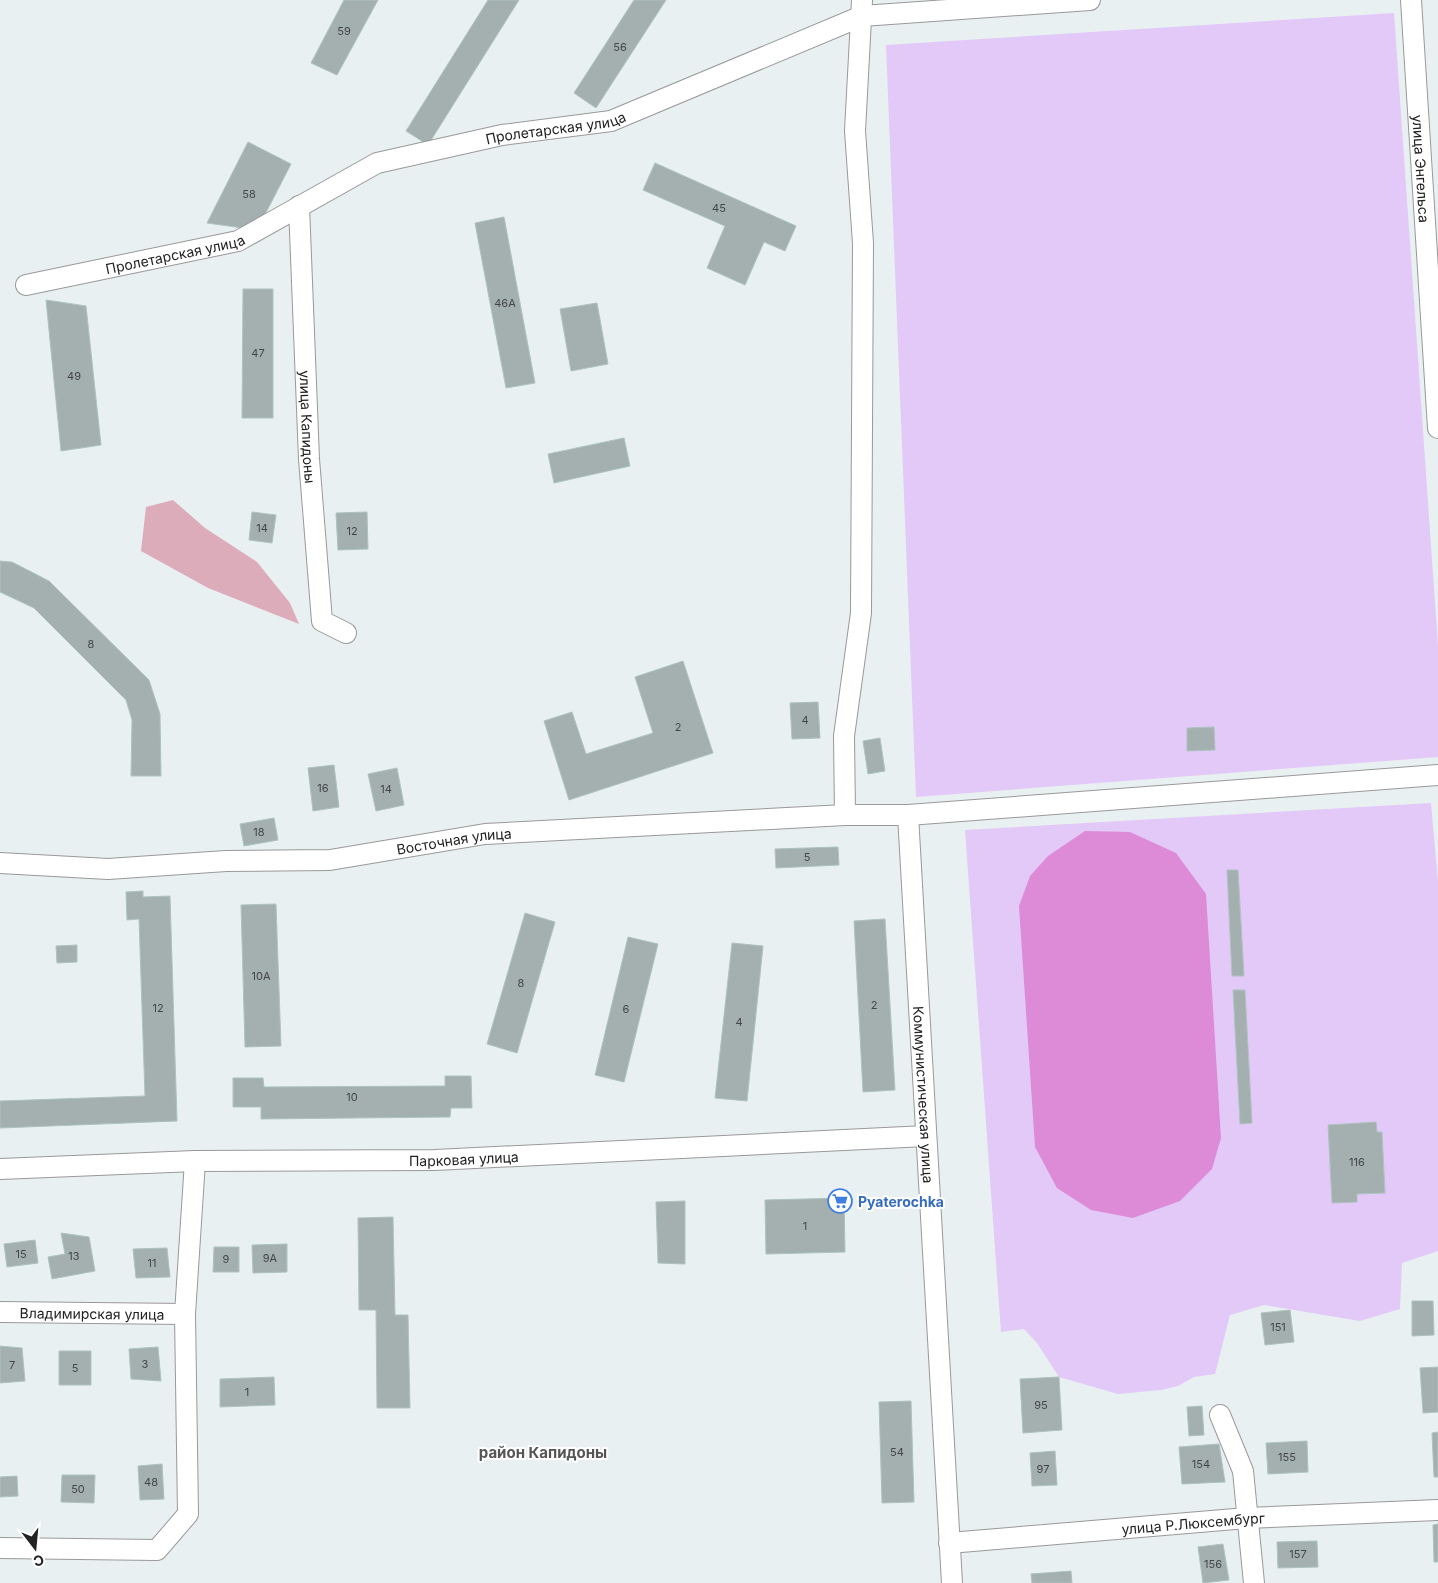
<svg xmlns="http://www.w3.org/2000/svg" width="1438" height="1583" viewBox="0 0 1438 1583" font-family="Inter,sans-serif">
<rect width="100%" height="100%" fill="#e9f0f1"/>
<!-- park -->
<path fill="#e3c9f8" d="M1394 13 1438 646V757L916 797 886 45Z
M1431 803 1438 882V1251L1402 1263 1400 1309 1360 1321 1264 1305 1230 1315 1215 1374 1194 1377 1178 1386 1161 1390 1118 1394 1059 1377 1037 1343 1024 1329 1001 1332 965 830Z"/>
<!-- pitch -->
<path fill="#dd8bd7" d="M1085 831 1130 832 1176 853 1206 894 1221 1138 1212 1169 1180 1201 1133 1218 1091 1210 1057 1188 1035 1147 1019 906 1030 876 1048 856Z"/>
<!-- water -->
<path fill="#ddacbb" d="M173 500 205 528 257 562 290 603 299 624 208 588 141 551 146 507Z"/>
<!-- building -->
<path fill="#a4b0af" stroke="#acc3c0" d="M344 0H378L337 75 311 63Z
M488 0H519L428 145 406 131Z
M634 0H666L596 108 574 93Z
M248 142 291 164 257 230 207 223Z
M655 163 796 226 785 251 764 242 745 285 707 268 725 226 643 190Z
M504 217 535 383 506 388 475 223Z
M243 289H273V418H242Z
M46 300 86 306 101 445 61 451Z
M597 303 608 364 571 371 560 309Z
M624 438 630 466 554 483 548 454Z
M252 512 276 515 272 543 249 540Z
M367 512 368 549 338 550 336 513Z
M0 561 12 562 49 581 149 680 160 714 161 776H131L132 720 126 700 34 608 0 592Z
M683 661 713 753 569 800 544 721 572 712 586 754 653 733 635 677Z
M818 702 820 738 792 739 790 703Z
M1214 727 1215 750 1187 751V728Z
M880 738 885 771 868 774 863 741Z
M334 765 339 807 313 811 308 768Z
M397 768 404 805 376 811 368 774Z
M274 818 278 840 244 846 240 824Z
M838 847 839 865 776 868 775 849Z
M1227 870H1238L1244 976H1232Z
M143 891V897L170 896 177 1121 0 1128V1101L145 1096 139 919 127 920 126 892Z
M276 904 281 1046 245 1047 241 905Z
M525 913 555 922 517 1053 487 1044Z
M885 919 895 1090 863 1092 854 921Z
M628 937 658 944 624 1082 595 1075Z
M732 943 763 946 747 1101 715 1098Z
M77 945V962L57 963 56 946Z
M1233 990H1245L1252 1123 1240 1124Z
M445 1076H471L472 1108H451L450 1117 261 1119V1107H233V1078H263L264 1087 445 1086Z
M1376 1122 1377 1132H1382L1385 1193 1357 1194V1202L1332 1203 1328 1125Z
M844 1198 845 1252 766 1254 765 1200Z
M685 1201V1264L658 1263 656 1202Z
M393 1217 395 1315H408L410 1408H377L376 1310H359L358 1218Z
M61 1233 89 1237 95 1271 52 1279 48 1257 65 1254Z
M35 1240 38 1263 7 1267 4 1244Z
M287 1244V1272L253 1273 252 1245Z
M214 1247H239V1272H213Z
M167 1248 170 1277 136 1278 133 1249Z
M1412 1301H1433L1434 1335 1412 1336Z
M1290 1310 1294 1342 1265 1345 1261 1313Z
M0 1346 22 1348 25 1381 0 1383Z
M158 1347 161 1381 131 1379 129 1349Z
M59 1351H91V1385H59Z
M1438 1367V1412L1423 1413 1420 1368Z
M274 1377 275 1405 220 1407V1379Z
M1059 1377 1062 1430 1023 1433 1020 1379Z
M911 1401 914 1502 882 1503 879 1402Z
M1202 1406 1204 1435 1189 1436 1187 1407Z
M1438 1432V1477H1434L1432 1433Z
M1307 1441 1308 1472 1268 1474 1266 1443Z
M1219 1444 1225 1482 1182 1484 1179 1447Z
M1055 1451 1057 1485 1032 1486 1030 1453Z
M162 1464 164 1499 140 1500 138 1466Z
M62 1475H95L94 1503 61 1502Z
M17 1476 18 1496 0 1497V1477Z
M1438 1524V1562H1434L1433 1525Z
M1317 1541 1318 1567 1278 1568 1277 1542Z
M1223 1544 1229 1580 1203 1583 1198 1547Z
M1071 1571 1072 1583H1032L1031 1574Z"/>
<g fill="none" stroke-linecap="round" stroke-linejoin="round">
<!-- minor casing -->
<g stroke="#999" stroke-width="22">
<g id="minor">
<path id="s1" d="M1411 0 1438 428"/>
<path id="s2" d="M299 206 309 459 322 621 346 633"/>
<path id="s3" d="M26 285 238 241 377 163 502 135 611 121 862 16 1090 0"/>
<path d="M845 815 844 736 861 613 863 243 855 131 862 0"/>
<path id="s4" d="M908 815 952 1583"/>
<path id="s5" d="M0 863 108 869 226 861 330 860 485 834 845 815H908L1438 775"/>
<path id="s6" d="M0 1169 195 1161 435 1160 926 1136"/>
<path id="s7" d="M0 1312 185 1314"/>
<path d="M1220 1415 1243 1471 1254 1583"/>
<path id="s8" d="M949 1543 1247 1518 1438 1510"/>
<path d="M0 1548 157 1550 188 1514 185 1314 195 1161"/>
</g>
</g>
<!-- minor -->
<use href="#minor" stroke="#fff" stroke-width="20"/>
</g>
<!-- icons -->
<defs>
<g id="supermarket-ring" transform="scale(1.25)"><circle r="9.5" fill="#fff" stroke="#3f7fe0" stroke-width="1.5"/><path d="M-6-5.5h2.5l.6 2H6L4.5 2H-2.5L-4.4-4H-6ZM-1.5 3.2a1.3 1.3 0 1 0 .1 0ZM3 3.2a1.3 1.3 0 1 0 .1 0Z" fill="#3f7fe0"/></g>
</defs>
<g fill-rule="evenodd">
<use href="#supermarket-ring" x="840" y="1201"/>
</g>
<g text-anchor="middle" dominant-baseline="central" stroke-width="4" stroke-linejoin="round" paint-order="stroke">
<!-- number labels -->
<g font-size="11" fill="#424645">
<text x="344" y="31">59</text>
<text x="620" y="47">56</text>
<text x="249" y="194">58</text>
<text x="719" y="208">45</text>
<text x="505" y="303">46А</text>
<text x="258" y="353">47</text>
<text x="74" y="376">49</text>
<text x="262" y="528">14</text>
<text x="352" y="531">12</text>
<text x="91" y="644">8</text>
<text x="805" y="720">4</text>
<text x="678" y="727">2</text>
<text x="323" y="788">16</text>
<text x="386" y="789">14</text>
<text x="259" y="832">18</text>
<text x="807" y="857">5</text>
<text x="261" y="976">10А</text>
<text x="521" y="983">8</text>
<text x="874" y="1005">2</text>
<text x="158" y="1008">12</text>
<text x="626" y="1009">6</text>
<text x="739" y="1022">4</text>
<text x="352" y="1097">10</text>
<text x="1357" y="1162">116</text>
<text x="805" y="1226">1</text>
<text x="21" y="1254">15</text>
<text x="74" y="1256">13</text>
<text x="270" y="1258">9А</text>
<text x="226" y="1259">9</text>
<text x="152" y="1263">11</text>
<text x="1278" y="1327">151</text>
<text x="145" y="1364">3</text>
<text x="12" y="1365">7</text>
<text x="75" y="1368">5</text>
<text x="247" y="1392">1</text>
<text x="1041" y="1405">95</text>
<text x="897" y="1452">54</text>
<text x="1287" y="1457">155</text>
<text x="1201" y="1464">154</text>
<text x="1043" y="1469">97</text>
<text x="151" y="1482">48</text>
<text x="78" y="1489">50</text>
<text x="1298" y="1554">157</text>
<text x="1213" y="1564">156</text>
</g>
<!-- street labels -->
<g font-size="14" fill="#222" stroke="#fff">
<text stroke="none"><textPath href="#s3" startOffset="558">Пролетарская улица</textPath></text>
<text stroke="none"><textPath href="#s1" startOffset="169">улица Энгельса</textPath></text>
<text stroke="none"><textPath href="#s3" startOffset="152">Пролетарская улица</textPath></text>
<text stroke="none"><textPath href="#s2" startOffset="221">улица Капидоны</textPath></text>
<text stroke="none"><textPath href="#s5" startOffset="456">Восточная улица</textPath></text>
<text stroke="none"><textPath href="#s4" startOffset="280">Коммунистическая улица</textPath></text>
<text stroke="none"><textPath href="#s6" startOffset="464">Парковая улица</textPath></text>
<text stroke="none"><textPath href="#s7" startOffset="92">Владимирская улица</textPath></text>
<text stroke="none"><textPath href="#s8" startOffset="245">улица Р.Люксембург</textPath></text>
</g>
<!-- shop labels -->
<g font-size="14" font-weight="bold" fill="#366cbe" stroke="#fff" text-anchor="start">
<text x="858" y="1201">Pyaterochka</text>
</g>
<!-- neighbourhood labels -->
<g font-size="15" font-weight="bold" fill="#555" stroke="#fff">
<text x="543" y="1452">район Капидоны</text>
</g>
</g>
<!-- north arrow -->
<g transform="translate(35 1548) rotate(164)" stroke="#ffffff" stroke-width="4" paint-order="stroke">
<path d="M0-4L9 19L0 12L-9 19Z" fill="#222222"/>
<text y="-8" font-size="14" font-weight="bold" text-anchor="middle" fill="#222222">С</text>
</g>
</svg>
